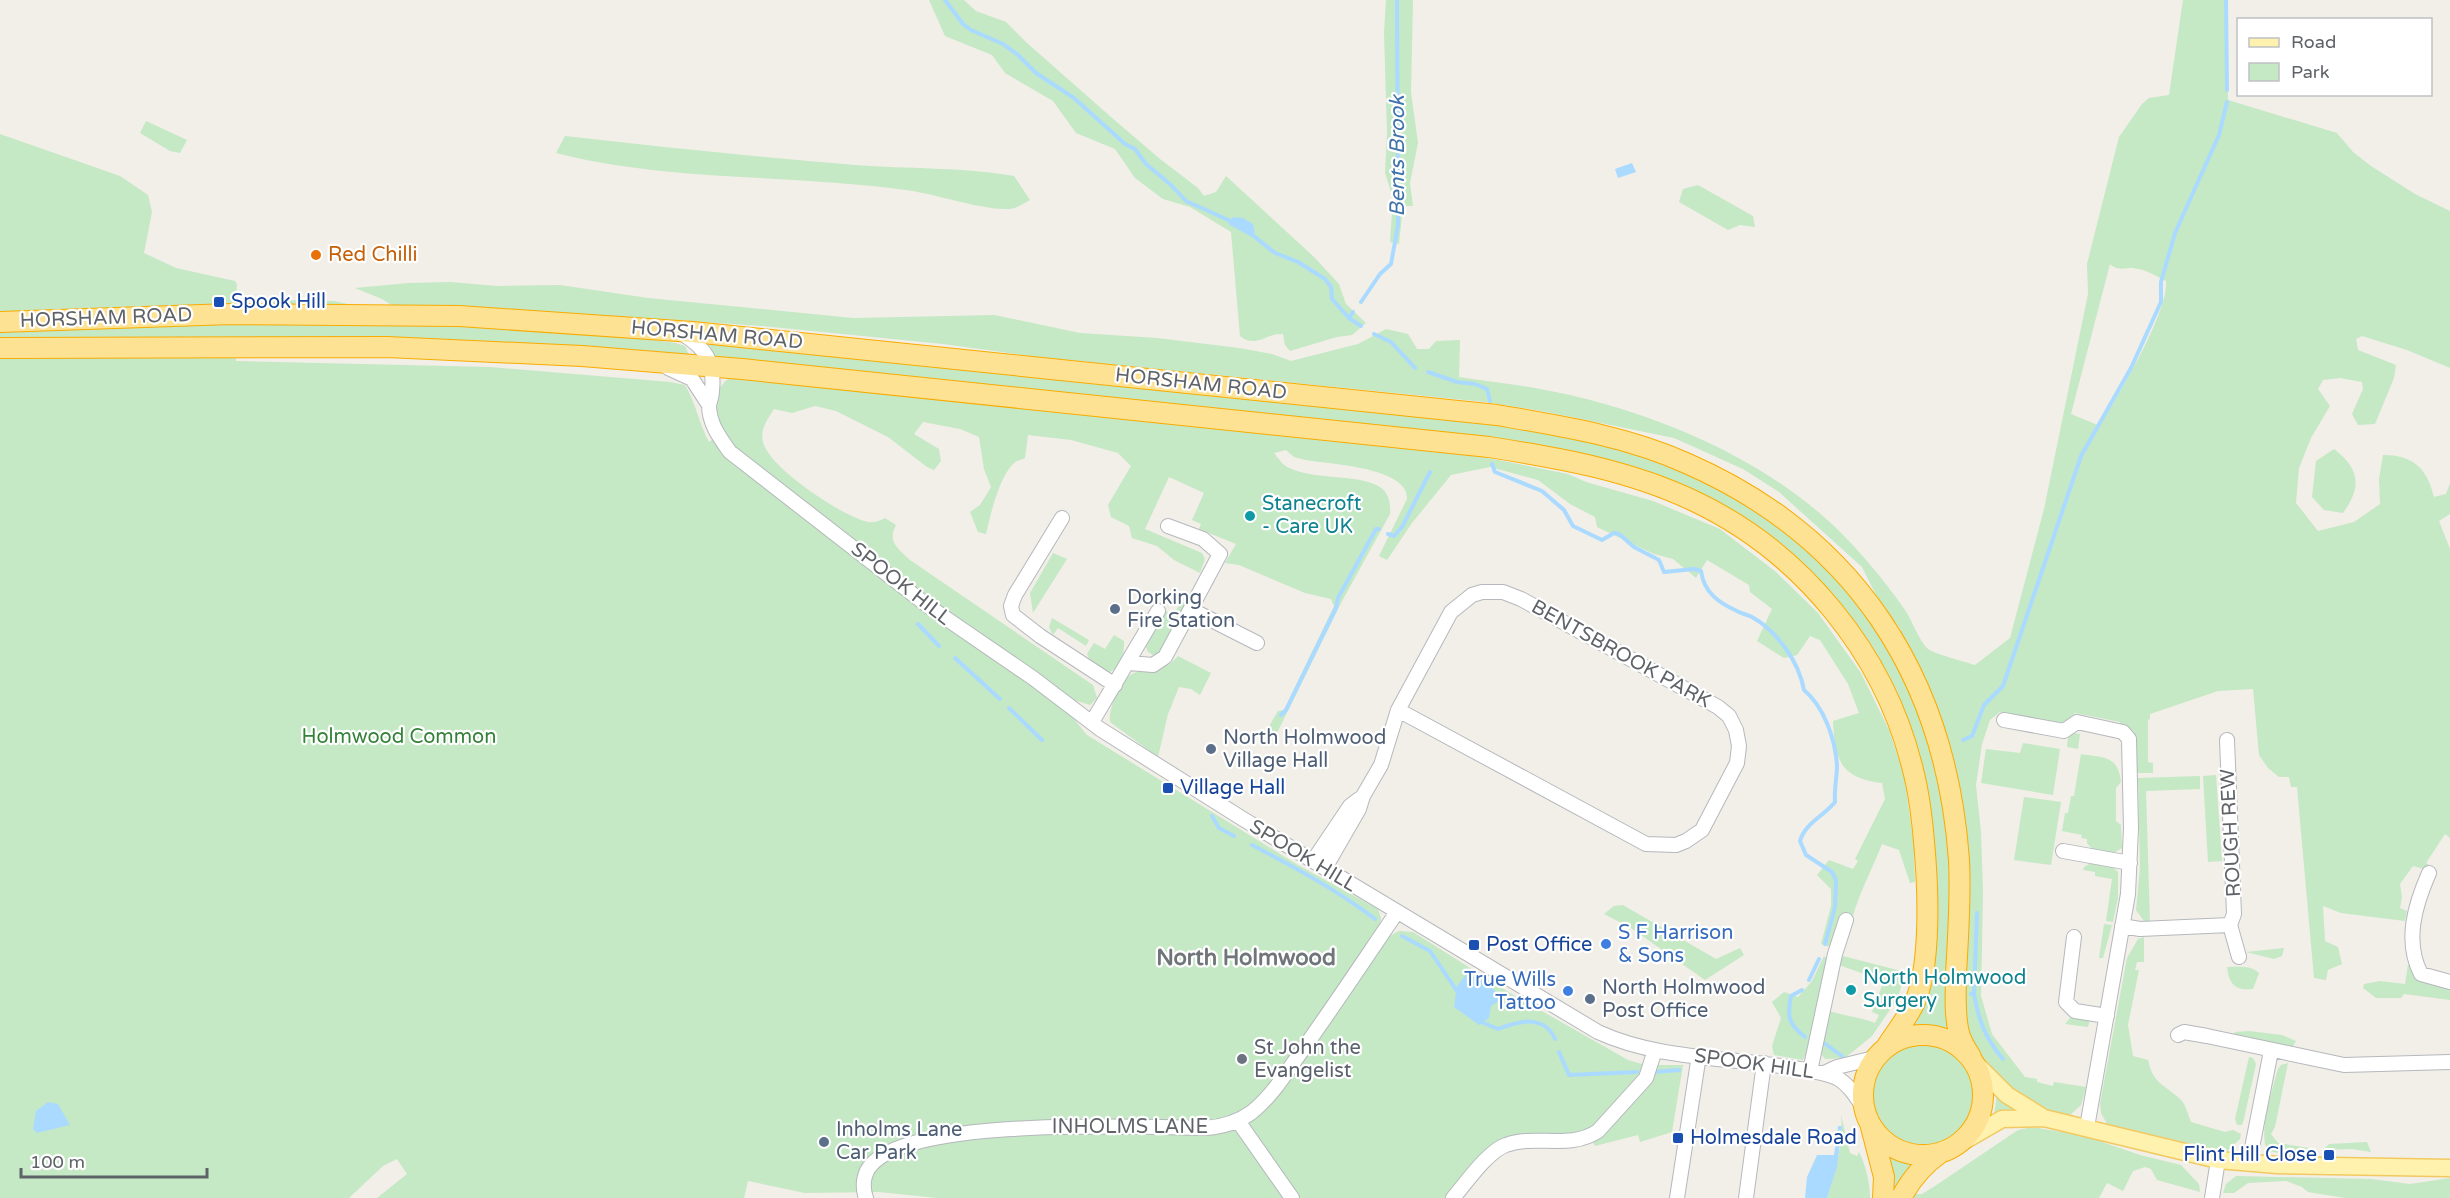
<svg xmlns="http://www.w3.org/2000/svg" width="2450" height="1198" viewBox="0 0 2450 1198" font-family="'Varela Round',sans-serif">
<rect width="100%" height="100%" fill="#f1efe8"/>
<!-- green -->
<path fill="#c5e8c5" fill-rule="evenodd" d="M929 0H964L976 11 1006 22 1027 43 1111 117 1160 159 1198 188 1204 196 1216 192 1226 176 1314 257 1339 284 1346 304 1366 323 1352 335 1337 337 1290 351 1285 345 1283 334C1265 333 1256 349 1240 336L1231 232 1190 207 1163 199 1135 178 1115 149 1076 133 1053 101 1005 73 992 55 945 36Z
M1386 0H1413L1411 92 1418 143 1410 183 1413 206H1403L1399 244 1390 242 1393 198 1385 173 1387 133 1384 32Z
M2183 0H2225L2228 100 2337 133 2353 152 2371 166 2415 194 2450 211V368L2407 350 2362 336 2356 339 2358 350 2396 365 2394 378 2375 424 2358 425 2352 414 2363 389 2362 382 2340 378 2323 380 2318 389 2330 406 2311 438 2299 468 2296 503 2318 531 2354 522 2380 504 2379 479 2383 455C2413 455 2427 468 2434 497L2446 494 2450 483V514L2439 521 2450 549V838L2445 834 2426 863 2429 865 2424 869 2413 866 2400 884 2402 897 2400 908 2407 911 2405 921 2341 913 2323 906 2325 941 2338 947 2342 964 2328 970 2326 980 2314 978 2297 787H2291L2289 777H2279L2268 768 2259 755 2253 689 2218 691 2150 714V719L2148 720V762L2153 763V773H2135L2134 731 2120 727V722L2075 713 2066 724 2000 712 1990 720 1982 744 1976 785 1981 832 1983 892 1981 996 1992 1034 2025 1077 2037 1079V1082L2053 1086 2054 1082 2086 1087 2081 1105 2068 1117C2046 1110 2029 1104 2012 1087L2009 1089 1964 1034 1963 847 1897 634 1901 630 1879 601 1862 567 1779 492 1743 469 1674 438 1547 412 1485 402 1037 357 943 344 761 326 676 320 396 308 382 299 355 288 409 283 451 282 497 286 560 285 648 298 853 318 994 315 1080 333 1157 338 1239 348 1272 354 1291 361 1358 344 1386 329 1408 334 1417 349H1429L1436 341 1460 340 1459 377C1486 381 1513 384 1540 389 1644 408 1756 453 1834 526 1860 551 1884 580 1905 610 1912 620 1919 641 1928 649 1934 654 1966 662 1975 665L2010 638 2044 509 2088 294 2087 264 2119 137 2142 104 2149 98 2169 95ZM2110 264C2117 271 2124 268 2133 268 2145 269 2156 276 2166 281 2169 312 2117 397 2100 426L2071 414Z
M146 121 187 140 180 153 170 151 140 133Z
M0 134 120 176 148 195 152 212 144 253 176 268 235 281 237 284 234 320 461 325 614 335 676 343 685 346 689 355 686 357 234 340 236 361 490 367 670 382 685 385C696 403 699 424 709 442L723 431C710 415 712 388 731 377L1458 452 1568 474 1586 482 1653 501 1720 529 1776 572 1818 613 1861 673 1889 730 1904 775 1914 845 1915 882 1910 883 1899 850 1882 844C1872 870 1859 893 1852 919L1840 915 1830 947 1821 944 1831 906V889L1817 875 1829 860 1853 869 1858 861 1855 859 1885 799 1882 783C1840 778 1835 760 1833 721L1859 713 1848 684 1820 640 1810 636 1797 655 1784 658 1757 641 1772 609 1750 592 1749 585 1707 560 1696 578 1673 559 1654 554 1597 527 1595 517 1570 504 1538 480 1490 467 1451 475 1412 523 1387 560 1379 556 1407 499C1409 467 1328 464 1305 460L1294 457 1286 450 1274 453C1278 458 1282 464 1287 467 1313 480 1349 474 1374 484 1388 489 1391 501 1390 514L1341 603 1277 733H1273L1268 728 1278 711 1284 710 1334 606 1331 599 1305 593 1239 565 1225 563 1236 544 1199 529 1201 524 1192 520 1204 493 1169 477 1145 529 1202 553 1205 559 1200 573 1174 560 1157 546 1132 538 1129 526 1111 517 1108 505 1131 466 1118 453 1071 440 1028 435 1025 458C1020 460 1015 461 1012 465 998 481 991 513 986 534L978 532 970 512 980 505 991 487 984 469 979 437 960 429 923 422 914 434 939 449 941 461 934 470 927 467 888 437 836 411 815 406 792 413 774 409C767 420 760 429 763 442 768 467 843 517 868 522 873 523 880 521 885 518L896 525C887 542 898 549 910 560L1093 685 1097 698 1090 705 1077 701 1069 713 1087 735 1298 865 1378 909 1381 918 1379 930 1390 936 1399 931 1413 932 1510 993 1628 1060 1646 1065H1683L1672 1132 1640 1142 1638 1135 1595 1146 1587 1131 1574 1135 1505 1139 1448 1198H937L879 1192 805 1193 748 1181 744 1198H377L407 1174 397 1159 383 1166 349 1198H0Z
M565 136C661 147 758 157 855 165 908 169 961 167 1014 176L1030 200C1024 203 1016 209 1009 209 980 210 937 194 906 190 790 174 670 182 556 153Z
M1698 185 1753 216 1755 227 1740 225 1728 230 1679 202 1683 189Z
M270 300 334 301 362 307 260 306Z
M713 341 1505 424 1575 436 1635 453 1695 474 1744 500 1823 562 1858 602 1911 688 1939 765 1951 850V1033L1925 1026 1909 1028 1918 1013 1928 806 1840 607 1653 476 718 361 709 345Z
M2334 449C2360 469 2362 487 2343 513L2324 510 2312 497 2316 461Z
M1053 553 1067 559 1033 613 1030 593Z
M1181 602 1186 603 1159 654 1153 655 1148 652 1146 647 1165 611 1174 614Z
M1052 618 1089 640 1086 646 1058 628 1053 635 1049 627Z
M1114 635 1124 641C1124 657 1122 666 1108 673L1091 663 1087 654 1094 643 1105 649Z
M1178 656 1211 673 1200 695 1191 689 1179 687 1168 714 1158 757 1110 722C1108 709 1121 678 1134 673 1151 666 1163 674 1178 656Z
M2073 733 2080 734 2078 749 2067 747 2068 738Z
M2023 743 2060 749 2053 795 1981 783 1986 749 2020 753Z
M2081 754C2104 758 2118 755 2121 782L2116 788V821L2121 825 2122 848 2114 853 2092 849 2087 843V839L2081 838 2082 835 2062 831 2065 813H2068L2071 796H2074Z
M2216 775 2222 861 2208 862 2203 776Z
M2200 776V789L2146 791 2150 922 2144 921 2136 910 2140 868 2138 778Z
M2024 797 2061 802 2051 865 2014 860Z
M2091 863 2113 867 2118 872V898L2113 922 2106 921 2112 879 2095 876V872L2083 870 2084 867Z
M1623 905 1716 959 1740 948 1744 955 1705 980 1631 928 1604 914 1614 906Z
M2104 924 2112 925 2103 958H2099Z
M2144 937V962H2137L2135 970H2139L2128 1025 2133 1056 2148 1060C2153 1085 2166 1085 2181 1100 2186 1105 2188 1115 2191 1122L2225 1132 2233 1130 2241 1134 2240 1139 2226 1152 2107 1124 2101 1113 2100 1103 2127 958 2138 939Z
M2284 948 2282 956 2274 959 2246 952Z
M1824 956 1828 960 1809 1047 1803 1060 1774 1055 1772 1046 1781 1018 1772 1002 1784 992 1798 997 1812 981Z
M1843 956 1905 972 1898 998 1872 1036 1845 1058 1825 1059 1819 1051 1829 1011C1844 1016 1861 1017 1875 1023L1879 1015 1872 1012 1882 986 1873 977 1839 965Z
M2408 965 2413 966 2424 982 2450 987V1000L2404 994 2401 998H2376L2363 988 2364 984 2380 981 2405 984Z
M2227 967C2238 967 2251 965 2259 973L2253 989C2235 991 2229 984 2227 967Z
M2076 1017 2090 1019 2088 1027 2065 1024 2070 1018Z
M2249 1031 2282 1035 2296 1041 2291 1049 2248 1040 2234 1034 2235 1032Z
M1873 1095a50 50 0 1 1 100 0a50 50 0 1 1-100 0Z
M2249 1057 2253 1058 2256 1064 2244 1119 2242 1125H2237L2235 1119Z
M2288 1063 2275 1127 2271 1134 2278 1143 2315 1149 2313 1153 2291 1155 2268 1151C2257 1136 2273 1087 2278 1069L2281 1065Z
M1997 1094 2015 1111 1994 1115Z
M1841 1115 1850 1153 1857 1156 1859 1152C1866 1166 1870 1183 1870 1198H1827C1835 1171 1844 1143 1841 1115Z
M2032 1127 2085 1136 2140 1155 2181 1165 2199 1184 2200 1192 2157 1180 2151 1169 2145 1167 2133 1171 2123 1191 2107 1183 2099 1198H1910L1913 1194H1922L1935 1186 2018 1130Z
M2367 1142 2371 1152 2352 1149 2323 1150 2329 1144Z
M1885 1151 1904 1161 1914 1163 1893 1193Z
M2236 1176 2371 1179 2410 1184 2450 1178V1198H2345L2308 1192 2302 1187 2286 1181 2248 1183 2234 1193H2223L2226 1184Z"/>
<!-- water -->
<path fill="#aadaff" d="M1632 163 1636 172 1618 178 1615 169Z
M1233 217 1243 218 1253 224 1255 234 1252 237 1228 224Z
M1466 975C1480 978 1495 985 1500 1000L1491 1006 1489 1018 1479 1025 1454 1007 1457 986Z
M48 1102 58 1104 70 1125 37 1133 33 1129 36 1111Z
M1838 1126H1842L1837 1167 1827 1198H1805L1807 1177 1817 1155H1834Z"/>
<g fill="none" stroke-linecap="round" stroke-linejoin="round">
<!-- stream -->
<path stroke="#aadaff" stroke-width="4" d="M945 0 963 24 971 30 1003 44 1018 55 1036 73 1074 98 1125 144 1135 149 1146 164 1171 185 1186 201 1235 223
M2226 0 2227 90
M1251 234 1275 253 1298 262 1325 279 1331 287 1332 299 1349 318 1361 326
M1361 302 1380 274 1391 264 1398 225 1397 0
M1349 318 1353 312
M1374 334 1391 342 1415 368
M1428 372 1457 382 1475 384 1487 389 1490 401
M1492 464 1495 472 1542 491 1564 510 1573 526 1602 540 1614 533 1619 534 1634 547 1659 560 1664 572 1694 569 1701 571C1704 593 1719 603 1739 612 1743 614 1748 615 1752 617 1777 631 1799 662 1804 690 1824 707 1835 738 1837 765 1837 777 1834 789 1835 802 1824 816 1805 823 1800 841L1806 855 1832 872 1836 880 1835 907 1825 944
M1388 534 1394 536 1402 527 1430 472
M918 624 939 646
M955 658 1000 699
M1009 708 1042 740
M1281 715 1286 710 1336 608 1338 598 1376 529H1379
M1963 740 1972 736 1984 705 2003 686 2081 456 2131 368 2161 302V282L2175 233 2219 135 2227 102
M1212 816 1219 828 1234 836
M1252 845C1294 867 1337 890 1375 919
M1402 936 1430 951 1459 994
M1809 980 1819 959
M1802 990 1791 996C1787 1016 1788 1024 1805 1037
M1971 994H1974L1977 913
M1974 994C1979 1021 1985 1038 2003 1059
M1479 1021 1498 1029C1518 1021 1544 1014 1555 1039
M1824 1043 1842 1056
M1559 1052 1569 1075 1637 1072
M1654 1072 1679 1070"/>
<!-- minor casing -->
<g stroke="#b5b8bc" stroke-width="16">
<path id="minor" d="M681 333C706 348 715 362 712 391 712 396 710 401 709 405 709 424 720 438 730 452L928 606 1033 678 1100 729 1243 819 1598 1032C1657 1059 1724 1057 1787 1067 1804 1070 1822 1071 1837 1078 1850 1085 1858 1100 1867 1113
M668 368 692 379 709 405
M1062 518 1015 595 1011 606 1013 615 1040 636 1115 685
M1192 610 1257 643
M1129 663 1153 665 1165 657 1220 554 1203 539 1168 526
M2004 720 2064 731 2077 722 2123 732 2129 739 2131 828 2128 894 2087 1127
M1092 722 1158 611
M2227 740 2234 914 2230 925 2239 957
M2063 851 2130 863
M1313 861 1350 806 1359 799
M1325 868 1359 809 1363 796 1381 765 1398 710 1451 612 1472 595 1482 592H1503L1521 599 1718 707 1729 716 1736 730 1739 746 1737 763 1702 830 1686 841 1676 845 1646 844 1398 710
M2429 873C2415 905 2404 941 2421 974L2450 982
M2122 926 2140 929 2230 925
M2074 937 2066 1002 2075 1011 2107 1016
M2178 1035 2184 1032 2207 1036 2344 1065 2450 1062
M1810 1071 1835 954 1846 920
M1824 1073 1837 1067 1874 1058
M1238 1121 1292 1198
M2249 1163 2271 1051
M866 1198C862 1187 863 1173 872 1164 916 1117 1138 1127 1205 1128 1222 1127 1237 1123 1252 1112 1272 1096 1286 1073 1301 1052 1334 1006 1365 959 1397 912
M1453 1198C1466 1183 1488 1151 1506 1145 1536 1134 1570 1150 1598 1131L1646 1078 1655 1050
M1677 1198 1699 1055
M1746 1198 1764 1063
M2212 1198 2218 1160"/>
</g>
<!-- major casing -->
<g stroke="#f2c960" stroke-width="19">
<path id="major" d="M1975 1063 2007 1095 2041 1116
M1957 1145 2002 1119 2044 1118 2218 1160 2277 1165 2450 1168"/>
</g>
<!-- highway casing -->
<g stroke="#f9ab00" stroke-width="22">
<path id="highway" d="M0 322 231 314 459 316 693 332 1497 415C1561 426 1626 436 1686 463 1856 537 1946 678 1959 860 1961 898 1958 936 1956 974 1956 993 1954 1014 1959 1033 1961 1042 1966 1049 1971 1057
M0 348 387 347 582 356 742 369 1489 447C1559 458 1629 470 1694 501 1802 552 1885 654 1913 770 1919 793 1922 818 1924 842 1928 884 1932 966 1914 1004 1907 1018 1896 1032 1887 1046
M1863 1095a60 60 0 1 1 120 0a60 60 0 1 1-120 0Z
M1871 1127 1884 1177 1883 1198
M1901 1198C1911 1179 1923 1165 1940 1153"/>
</g>
<!-- minor -->
<use href="#minor" stroke="#fff" stroke-width="14"/>
<!-- major -->
<use href="#major" stroke="#fff2af" stroke-width="16"/>
<!-- highway -->
<use href="#highway" stroke="#fde293" stroke-width="20"/>
</g>
<!-- markers -->
<circle fill="#e8710a" stroke="#fff" stroke-width="2" cx="316" cy="255" r="6"/>
<g fill="#1a4fb4" stroke="#fff" stroke-width="2">
<rect x="213" y="296" width="12" height="12" rx="3"/>
<rect x="1162" y="782" width="12" height="12" rx="3"/>
<rect x="1468" y="939" width="12" height="12" rx="3"/>
<rect x="1672" y="1132" width="12" height="12" rx="3"/>
<rect x="2323" y="1149" width="12" height="12" rx="3"/>
</g>
<g fill="#0f9aa8" stroke="#fff" stroke-width="2">
<circle cx="1250" cy="516" r="6"/>
<circle cx="1851" cy="990" r="6"/>
</g>
<g fill="#5c6f8a" stroke="#fff" stroke-width="2">
<circle cx="1115" cy="609" r="6"/>
<circle cx="1211" cy="749" r="6"/>
<circle cx="1590" cy="999" r="6"/>
<circle cx="824" cy="1142" r="6"/>
</g>
<g fill="#3f7fe0" stroke="#fff" stroke-width="2">
<circle cx="1606" cy="944" r="6"/>
<circle cx="1568" cy="991" r="6"/>
</g>
<circle fill="#6b7280" stroke="#fff" stroke-width="2" cx="1242" cy="1059" r="6"/>
<g text-anchor="middle" dominant-baseline="central" stroke-width="4.5" stroke-linejoin="round" paint-order="stroke">
<!-- food labels -->
<g font-size="20" fill="#c56008" stroke="#fff" text-anchor="start">
<text x="328" y="255">Red Chilli</text>
</g>
<!-- transit labels -->
<g font-size="20" fill="#164399" stroke="#fff" text-anchor="start">
<text x="231" y="302">Spook Hill</text>
<text x="1180" y="788">Village Hall</text>
<text x="1486" y="945">Post Office</text>
<text x="1690" y="1138">Holmesdale Road</text>
<text x="2317" y="1155" text-anchor="end">Flint Hill Close</text>
</g>
<!-- street labels -->
<g font-size="20" fill="#5f6368" stroke="#fff">
<text transform="translate(106 318) rotate(-2)">HORSHAM ROAD</text>
<text transform="translate(717 335) rotate(5)">HORSHAM ROAD</text>
<text transform="translate(1201 384) rotate(6)">HORSHAM ROAD</text>
<text transform="translate(901 584) rotate(38)">SPOOK HILL</text>
<text transform="translate(1621 654) rotate(29)">BENTSBROOK PARK</text>
<text transform="translate(2231 833) rotate(-93)">ROUGH REW</text>
<text transform="translate(1303 856) rotate(31)">SPOOK HILL</text>
<text transform="translate(1754 1064) rotate(8)">SPOOK HILL</text>
<text x="1130" y="1127">INHOLMS LANE</text>
</g>
<!-- culture labels -->
<g font-size="20" fill="#0d838f" stroke="#fff" text-anchor="start">
<text x="1262" y="504">Stanecroft<tspan x="1262" dy="23">- Care UK</tspan></text>
<text x="1863" y="978">North Holmwood<tspan x="1863" dy="23">Surgery</tspan></text>
</g>
<!-- service labels -->
<g font-size="20" fill="#4e5e75" stroke="#fff" text-anchor="start">
<text x="1127" y="598">Dorking<tspan x="1127" dy="23">Fire Station</tspan></text>
<text x="1223" y="738">North Holmwood<tspan x="1223" dy="23">Village Hall</tspan></text>
<text x="1602" y="988">North Holmwood<tspan x="1602" dy="23">Post Office</tspan></text>
<text x="836" y="1130">Inholms Lane<tspan x="836" dy="23">Car Park</tspan></text>
</g>
<!-- park labels -->
<g font-size="20" fill="#348238" stroke="#fff">
<text x="399" y="737">Holmwood Common</text>
</g>
<!-- shop labels -->
<g font-size="20" fill="#366cbe" stroke="#fff" text-anchor="start">
<text x="1618" y="933">S F Harrison<tspan x="1618" dy="23">&amp; Sons</tspan></text>
<text x="1556" y="980" text-anchor="end">True Wills<tspan x="1556" dy="23">Tattoo</tspan></text>
</g>
<!-- worship labels -->
<g font-size="20" fill="#5b616d" stroke="#fff" text-anchor="start">
<text x="1254" y="1048">St John the<tspan x="1254" dy="23">Evangelist</tspan></text>
</g>
<!-- water labels -->
<g font-size="21" font-style="italic" fill="#4174aa" stroke="#fff">
<text transform="translate(1397 156) rotate(-90)">Bents Brook</text>
</g>
<!-- quarter labels -->
<g font-size="22" font-weight="bold" fill="#70757a" stroke="#fff">
<text x="1246" y="958">North Holmwood</text>
</g>
</g>
<!-- legend -->
<rect x="2237" y="18" width="195" height="78" fill="#ffffff" stroke="#bfc1c3" stroke-width="1.5"/>
<rect x="2249" y="38" width="30" height="9" fill="#fff2af" stroke="#bfc1c3" stroke-width="1.5"/>
<text x="2291" y="48" font-size="18" fill="#5f6368">Road</text>
<rect x="2249" y="63" width="30" height="18" fill="#c5e8c5" stroke="#bfc1c3" stroke-width="1.5"/>
<text x="2291" y="78" font-size="18" fill="#5f6368">Park</text>
<!-- scale -->
<path d="M21 1168v9h186v-9" fill="none" stroke="#5f6368" stroke-width="3"/>
<text x="30" y="1168" font-size="18" fill="#5f6368" stroke="#ffffff" stroke-width="4.5" paint-order="stroke">100 m</text>
</svg>
